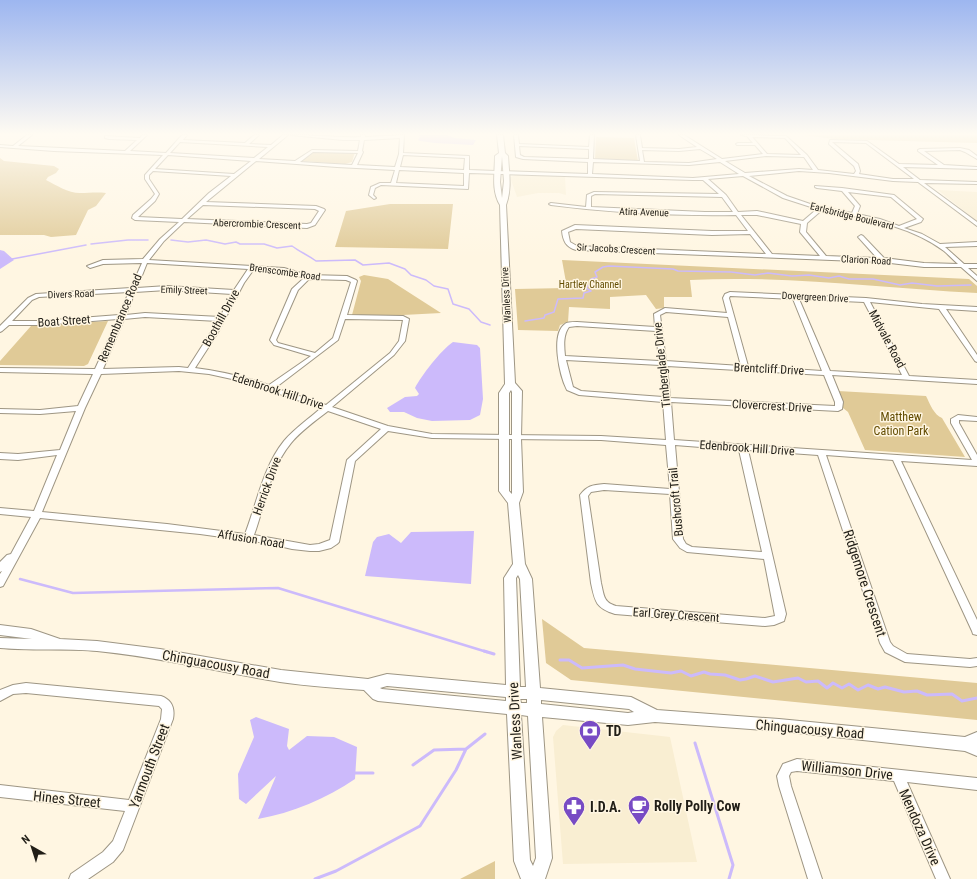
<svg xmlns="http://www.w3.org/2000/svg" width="977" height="879" viewBox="0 0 977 879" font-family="'Roboto Condensed',sans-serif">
<rect width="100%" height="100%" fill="#fff6e2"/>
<!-- built -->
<path fill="#f9eed2" d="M517 175 565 177 566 195 559 193H538L517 197 510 177Z
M938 190 977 192V221L944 195Z
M563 725 670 737 697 862 563 864 553 737 556 731Z"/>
<!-- green -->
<path fill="#e0ca97" d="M803 135H977V143L834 139Z
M596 137 634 138 638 161 595 159Z
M312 152H355L352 162 345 164 302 161Z
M0 158 4 161 54 166 59 169 56 173 48 177 46 180C56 185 68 193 80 193 89 193 97 192 106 193L96 206 88 210 76 235 51 237 44 235H0Z
M390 204H453L448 249 335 247 346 211Z
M562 260 969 279 977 286V293C881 288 786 275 690 280L692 297H664V308L656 309 646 295 610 297V309L569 307 568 322 560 325 558 331 518 330 515 289 567 288Z
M364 275 388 279 441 313 403 315H352L361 281 359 277Z
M108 321 88 364 84 366 0 365V361L31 326Z
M838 391 926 396C930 404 934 415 942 418L965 457 865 450 848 412 843 408Z
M542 619 584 648 977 683V720L571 680 546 663Z
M495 861V879H460Z"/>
<!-- water -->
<path fill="#ccbafb" d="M418 135H448L455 138 476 140 473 145 435 143 420 141 418 140 420 137Z
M0 250 4 251 14 260 0 269Z
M453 342 477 345 480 348 483 399 480 415 470 420 432 421 417 418 404 412H390L387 408 405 397 417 396 419 394 415 388C421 376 441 350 453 342Z
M474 531 471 584 365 576 373 542 377 537 389 534 401 543 411 532Z
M256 717 289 729 287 746 289 750 307 736 334 737 357 747 355 779C327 798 292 813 258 819L276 776 246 804 239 799 238 774 254 737 250 720Z"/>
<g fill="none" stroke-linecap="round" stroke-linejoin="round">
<!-- stream-far2 -->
<path stroke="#ccbafb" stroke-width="1.5" d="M171 240 188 242 206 240 225 244 236 242 240 244H264L277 248 292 246C300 252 308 255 316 261L355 260 363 265 389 263 405 269 411 275 426 280 434 286 448 289 453 304 469 309 481 322 490 325
M91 244 128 240H148
M12 259 86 245
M525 321 544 318 545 315 554 312 558 299 583 298 584 293 591 291 586 288 593 281 591 279 597 277 595 272 603 267 609 266 673 269 678 271 731 272 755 275 768 273 792 276 809 275 829 278 839 276 849 279H873L900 285 912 283 937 286 971 285"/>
<!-- stream-far1 -->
<path stroke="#ccbafb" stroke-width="2.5" d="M20 579 73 593 278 588 487 652"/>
<!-- stream -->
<path stroke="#ccbafb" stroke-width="3" d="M484 651 494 654
M560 660H569L582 668 623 665 635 669 671 673 681 671 691 676 704 672 710 674 725 675 740 680 746 679 755 676 773 682 798 678 806 682 818 681 827 688 833 683 842 688 849 684 858 690 868 685 878 689 885 687 904 692 917 691 927 695 952 694 962 701 977 698
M695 743 733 865 729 879
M413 765 434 750 466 749
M354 773H373
M315 879 336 871 420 826 456 770 466 749 485 734"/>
<!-- minor casing -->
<g stroke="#9e9684" stroke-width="2">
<path id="minor" d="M27 135H32L18 146 125 151 137 140 109 139 105 138V136L140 138 142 135H147L130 151 166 153 182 135H187L183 140 245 143 254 135H259L249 144 271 145 283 135H288L259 159 295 161 312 150 358 151 360 140H343L291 135C314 135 337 138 361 137V135H365V137L404 135 403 153 469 156V170L588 174V162L523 159 516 157 514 135H518L519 144 589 147 590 135H594L593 159 640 161 636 135H640L642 148 679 149 697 147 679 135H684L722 159 763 154 755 145H737L736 144 738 143H753L747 136 741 135 786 136 807 155 818 170 854 174 856 171 854 166 829 144 830 140 867 141 899 164 938 165 918 151V150L920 149 960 148 969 150 977 156V159L965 152 960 150 924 151 944 165 977 167V169L903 167 920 180 977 182V184L924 183 977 222V226L918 182 893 181 829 173 799 171 749 176 787 196 816 206 852 213 855 206 842 191 817 188 815 187V186L842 188 894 195 923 219 921 222 904 228 922 234 940 244 977 242V246L945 247 964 264H977V268H968L977 276V281L961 267H924L882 262 576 250C566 247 563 241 562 231L575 225 712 231H748L736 215C674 216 612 213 551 205L549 204 551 203 586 207 587 195 594 192 719 194 703 180H693L469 173 468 189 381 185 375 188 373 195 376 198 374 199 369 195 371 187 380 183H391L395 170 337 167 256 161 206 202 316 206 324 209 325 210 315 225 307 228 184 222 164 241 149 260 284 268 308 275 347 276 356 280 357 281 347 315 403 316 409 319 405 341 394 355 332 407 388 426 432 434 601 436 666 440 663 402 579 395 567 390C560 377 550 334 565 324 567 322 574 322 577 322L655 327 654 314 665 308 727 313 723 298 725 294 730 292 866 298 922 304 977 307V311L946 309 977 355V362L975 361 939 309 870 302 909 376 977 380V384L832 375 843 402 842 409 838 411 671 402 674 440 972 460 951 423V419L958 415 977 417V421L959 420V423L977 455V466L901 461 977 620V635L973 634 972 631 893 460 826 455 890 642 893 646 907 654 970 659 977 658V666L970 667 905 662 885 652 880 643 818 455 748 450 786 614 784 621 774 625 765 626 615 614C596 608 595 602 591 583L580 495C587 486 592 485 604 484L670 489 666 445 601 440 432 438 388 431 355 461 339 542 337 544 331 548 319 551H310L292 549 266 543 200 534 40 518 3 586 0 587V574L2 571 0 572V562L7 555 11 554 31 517 0 514V508L34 511 57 455 18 460 0 459V453L18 454 60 450 76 411 40 414 0 413V409L40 410 78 406 93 374 0 372V368L95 369 118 319 41 325H9L2 331 0 332V326L28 298 36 294 131 288 142 263 103 264 90 268 87 266 103 260 143 259 160 239 179 222 135 220 132 218 133 215 151 199 155 194 145 179V175L163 155 54 151 0 147V145L13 146ZM752 137 785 138 801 155 767 154ZM400 138 399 154 395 167 357 165 363 152 362 151 364 140ZM180 142 268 147 254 158 170 153ZM832 142 866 143 914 179H893L859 174 860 171 858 164ZM519 146 589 149V159L524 157 520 155ZM700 149 717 159 689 163 644 162 642 150 679 151ZM313 152 358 153 352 165 300 162ZM168 155 251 161 234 174 155 169ZM403 155 465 158 464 170 400 167ZM766 156 804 157 813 170 799 169 745 173 725 161ZM593 162 689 165 720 162 739 174 693 178 592 174ZM399 170 464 173V186L396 183ZM153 171 231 176 209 193 182 219 138 217 155 201 159 194 149 179V175ZM743 176 783 198 817 209 803 221 757 211 738 212 726 195 708 179ZM848 192 891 197 917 219 899 226 880 219 857 214 860 206ZM595 194 722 197 733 212H705L591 207V196ZM203 205 315 209 319 211 311 223 307 224 187 219ZM822 210C863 218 909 225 944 251 949 255 953 260 958 264L924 263 884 258 863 236 861 235 858 237 859 238 877 258 826 256 806 232 807 223ZM741 215H757L801 224 800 232 820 256 772 254ZM576 229 712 235 750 234 766 254 577 246 570 242 568 232ZM147 263 248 269 234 290 167 286 137 288ZM254 269 284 272 304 278 292 289 270 340 274 345 311 356 269 385C245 377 220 371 195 368L217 334 244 283ZM309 279 346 280 351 282 333 338 315 353 278 343 276 340 298 290ZM167 290 232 294 220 317 145 313 126 315 135 292ZM129 292 119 315 41 321H12L32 300 39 297ZM730 296 793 299 822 371 748 366 729 298ZM799 299 864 302 902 375 830 371ZM666 312 728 317 741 366 666 361 660 315ZM145 317 218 321 188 368 179 367 103 369 124 319ZM345 319 403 320 399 341 390 353 326 405 275 388 338 340ZM577 326 656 331 659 361 565 356C564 346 563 335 569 327ZM566 360 660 365 663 397 581 391 573 387ZM667 366 824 375 835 402V406L670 398ZM179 371 209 374 241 381 321 408C309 419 295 428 284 441 263 467 257 503 245 534L167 524 42 512 85 408 101 374ZM328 411 381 429 347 460 330 540 319 544 310 545 254 535C265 505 270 468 291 443 301 431 315 421 328 411ZM675 445 739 450 762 552 692 547 686 544 683 539ZM604 490 670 494 673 539 680 548 687 552 764 559 775 616 765 618 616 606C603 602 604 595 601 583L588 496 591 492Z
M26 683 161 696C172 700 175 708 173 719L123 850 113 862 88 879H69L71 874 103 852 113 841 125 811 0 797V785L129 800 161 719 162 709 159 706 26 693 13 694 0 701V690L13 685Z
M797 759 977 778V790L907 782 950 879H936L894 781 797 771 791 772 789 776 791 786 822 879H808L779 786 777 776 783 764Z"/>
</g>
<!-- major casing -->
<g stroke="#9e9684" stroke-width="2">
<path id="major" d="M497 135H503L505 153 508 156C509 173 512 189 506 205L515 383 522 391 521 438 523 492 519 503 525 564 532 579 540 688 631 697 657 710 779 719 965 737 977 732V756L965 751 779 731 655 722 628 725 542 717 552 858 545 879H521L514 861 507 714 378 701 373 699 364 690C336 688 308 686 280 682 219 672 159 657 97 651 65 648 32 651 0 648V638L32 639 0 635V625L31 629 60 639 97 641 160 649 281 670 368 679 387 674 506 685 504 578 513 564 508 503 499 491V393L505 384 500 205C491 190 495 173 495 156L499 153ZM502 156 504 181 502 198 500 182ZM511 390 512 392V494L509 491V393ZM518 575 520 579 526 687H520L516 578ZM387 686 506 697V701L382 689 380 688ZM520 699H527V703H521ZM541 700 629 709 634 712 628 713 541 704ZM521 715 528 716 536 858 533 866 530 860Z"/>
</g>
<!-- minor -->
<use href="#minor" fill="#fff" fill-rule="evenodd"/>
<!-- major -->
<use href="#major" fill="#fff" fill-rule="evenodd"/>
</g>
<!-- sky -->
<linearGradient id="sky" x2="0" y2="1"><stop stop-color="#9db6f0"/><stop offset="0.52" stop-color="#fffbf2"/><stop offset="1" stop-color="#fffbf2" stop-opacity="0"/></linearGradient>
<rect width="977" height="258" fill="url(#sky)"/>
<!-- icons -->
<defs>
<g id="bank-pin" transform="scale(1.15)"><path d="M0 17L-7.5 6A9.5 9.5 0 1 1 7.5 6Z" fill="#784bc4" stroke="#fff6e2"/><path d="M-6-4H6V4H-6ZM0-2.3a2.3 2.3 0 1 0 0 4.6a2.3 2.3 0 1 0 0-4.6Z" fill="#fff"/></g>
<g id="cafe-pin" transform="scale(1.15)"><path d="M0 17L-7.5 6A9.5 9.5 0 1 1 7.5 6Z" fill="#784bc4" stroke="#fff6e2"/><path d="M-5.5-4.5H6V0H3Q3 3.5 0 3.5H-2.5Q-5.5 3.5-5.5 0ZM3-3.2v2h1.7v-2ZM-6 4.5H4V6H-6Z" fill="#fff"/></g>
<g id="pharmacy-pin" transform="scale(1.15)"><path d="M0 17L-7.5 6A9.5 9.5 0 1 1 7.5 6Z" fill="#784bc4" stroke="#fff6e2"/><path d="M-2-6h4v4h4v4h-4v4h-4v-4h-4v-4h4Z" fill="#fff"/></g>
</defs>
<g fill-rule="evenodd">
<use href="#bank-pin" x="590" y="731"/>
<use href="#cafe-pin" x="639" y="806"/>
<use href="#pharmacy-pin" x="574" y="807"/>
</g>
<g text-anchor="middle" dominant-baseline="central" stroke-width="3" stroke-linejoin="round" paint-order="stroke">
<!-- far-street labels -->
<g font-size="10" fill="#211e17" stroke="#fff6e2">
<text transform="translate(644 212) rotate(2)">Atira Avenue</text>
<text transform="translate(852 216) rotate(14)">Earlsbridge Boulevard</text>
<text transform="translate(257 224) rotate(2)">Abercrombie Crescent</text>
<text transform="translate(616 249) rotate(3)">Sir Jacobs Crescent</text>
<text transform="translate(866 260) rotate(3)">Clarion Road</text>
<text transform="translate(285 272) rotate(8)">Brenscombe Road</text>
<text transform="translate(184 290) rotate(2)">Emily Street</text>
<text transform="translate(71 294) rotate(-2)">Divers Road</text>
<text transform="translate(506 295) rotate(-93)">Wanless Drive</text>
<text transform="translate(815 297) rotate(3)">Dovergreen Drive</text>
</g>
<!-- far-park labels -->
<g font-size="10" fill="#634c02" stroke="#fff6e2">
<text x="590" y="284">Hartley Channel</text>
</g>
<!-- street labels -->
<g font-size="12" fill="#211e17" stroke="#fff6e2">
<text transform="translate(120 318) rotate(-67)">Remembrance Road</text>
<text transform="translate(221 318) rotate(-61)">Boothill Drive</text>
<text transform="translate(64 321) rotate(-4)">Boat Street</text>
<text transform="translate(887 339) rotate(62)">Midvale Road</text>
<text transform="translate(662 365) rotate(-96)">Timberglade Drive</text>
<text transform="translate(769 369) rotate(3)">Brentcliff Drive</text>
<text transform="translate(278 391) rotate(18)">Edenbrook Hill Drive</text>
<text transform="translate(772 406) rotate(3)">Clovercrest Drive</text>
<text transform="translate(747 448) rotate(4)">Edenbrook Hill Drive</text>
<text transform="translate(267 486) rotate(-70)">Herrick Drive</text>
<text transform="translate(676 502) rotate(-95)">Bushcroft Trail</text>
<text transform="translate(251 539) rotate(9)">Affusion Road</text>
<text transform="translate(676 615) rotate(4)">Earl Grey Crescent</text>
</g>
<!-- park labels -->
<g font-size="12" fill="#634c02" stroke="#fff6e2">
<text x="901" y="417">Matthew<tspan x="901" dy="14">Cation Park</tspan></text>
</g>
<!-- near-street labels -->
<g font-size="14" fill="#211e17" stroke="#fff6e2">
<text transform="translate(865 583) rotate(72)">Ridgemore Crescent</text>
<text transform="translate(216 664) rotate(10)">Chinguacousy Road</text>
<text transform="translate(515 721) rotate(-93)">Wanless Drive</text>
<text transform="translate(810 729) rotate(5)">Chinguacousy Road</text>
<text transform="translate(149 766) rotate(-69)">Yarmouth Street</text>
<text transform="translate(847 770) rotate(6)">Williamson Drive</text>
<text transform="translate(67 799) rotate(6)">Hines Street</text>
<text transform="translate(920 827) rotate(66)">Mendoza Drive</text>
</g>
<!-- near-poi labels -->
<g font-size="14" font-weight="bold" fill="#211e17" stroke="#fff6e2" text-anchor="start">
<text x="606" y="731">TD</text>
<text x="654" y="806">Rolly Polly Cow</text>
<text x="590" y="807">I.D.A.</text>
</g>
</g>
<!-- north arrow -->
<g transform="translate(32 847) rotate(321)" stroke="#fff6e2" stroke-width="3" paint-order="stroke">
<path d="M0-3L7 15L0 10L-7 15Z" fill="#211e17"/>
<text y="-6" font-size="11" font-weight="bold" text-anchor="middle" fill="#211e17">N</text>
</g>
</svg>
